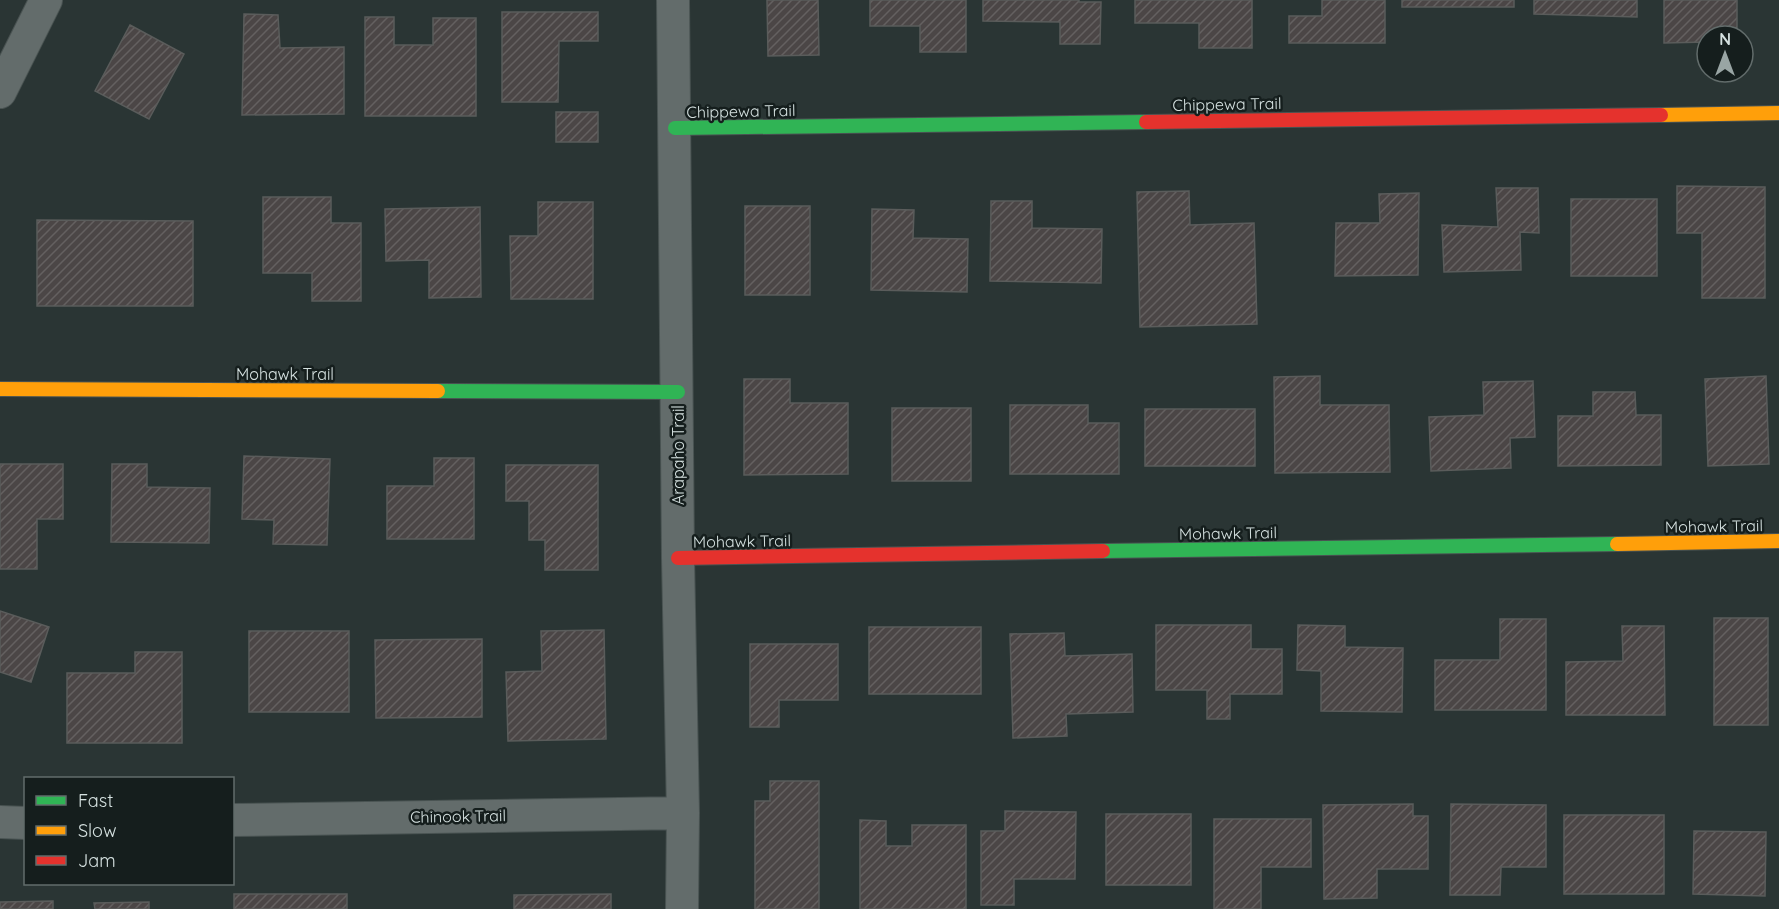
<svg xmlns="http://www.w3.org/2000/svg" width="1779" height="909" viewBox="0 0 1779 909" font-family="Quicksand,sans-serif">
<defs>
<pattern id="building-hatch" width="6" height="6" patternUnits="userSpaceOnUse" patternTransform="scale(1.5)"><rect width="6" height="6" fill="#4b4646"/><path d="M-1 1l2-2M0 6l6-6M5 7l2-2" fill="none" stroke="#646060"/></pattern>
</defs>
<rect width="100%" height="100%" fill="#2a3534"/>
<!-- building -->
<path fill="url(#building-hatch)" stroke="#5a5c5b" stroke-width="1.5" d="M767 0H818L819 55 768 56Z
M870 0H966V52H920V26H870Z
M983 0H1079V2H1101L1100 44H1060V22L983 21Z
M1135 0H1252V48H1199V23H1135Z
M1322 0H1385V43H1289V16H1322Z
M1402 0H1514V7H1402Z
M1534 0H1637V17L1534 14Z
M1664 0H1737V36H1707V42L1664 43Z
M502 12H598V41H559L558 102H502Z
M244 14 278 15 280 48 344 47V114L242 115Z
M365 17H394V45H433V18H476V116H365Z
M130 25 184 54 149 119 95 91Z
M556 112H598V142H556Z
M1677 186 1765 187V298H1702V233H1677Z
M1496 188H1538L1539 233 1520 232 1521 270 1444 272 1442 225 1498 227Z
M1189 191 1190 225 1254 223 1257 324 1140 327 1137 192Z
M1419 193 1418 275 1335 276 1336 223H1380L1379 194Z
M263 197H331V223H361V301H312V273H263Z
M1571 199H1657V276H1571Z
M991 201H1032V228L1102 229 1101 283 990 281Z
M538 202H593V299H511L510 236H538Z
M745 206H810V295H745Z
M480 207 481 297 429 298V260L386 261 385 209Z
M872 209 914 210 913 238 968 239 967 292 871 290Z
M37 220 193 221V306H37Z
M1320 376V405H1389L1390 472 1275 473 1274 377Z
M1766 376 1769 464 1708 466 1705 379Z
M744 379H790V403H848V474L744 475Z
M1533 381 1535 437 1510 438 1511 468 1431 471 1429 417 1484 415 1483 382Z
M1593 392H1635L1636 415H1661V465L1558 466V416H1593Z
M1010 405H1088V423H1119V474H1010Z
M892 408H971V481H892Z
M1145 409H1255V466H1145Z
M244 456 330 459 327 545 273 544 274 520 242 519Z
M434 458H474V539H387V486H434Z
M0 464H63V519H37V569H0Z
M112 464H147V487L210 488 209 543 111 542Z
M506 465H598V570H545V540H529V501H506Z
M0 611 49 627 31 682 0 672Z
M1714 618H1768V725H1714Z
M1500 619H1546V710H1435V660H1500Z
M1156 625H1251V649H1282V694H1230V719H1207V690H1156Z
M1298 625 1345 626V647L1403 648 1402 712 1321 711V671L1297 670Z
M1622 626H1664L1665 715H1566V662L1623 661Z
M869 627H981V694H869Z
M604 630 606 739 508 741 506 672 542 671 541 631Z
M249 631H349V712H249Z
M1064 633 1065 656 1132 654 1133 712 1066 714 1067 736 1013 738 1010 634Z
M482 639V717L376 718 375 640Z
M750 644H838V700H779V727H750Z
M135 652H182V743H67V673H135Z
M770 781H819V909H755V801H770Z
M1413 804V816H1428V869H1377V898L1324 899 1323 805Z
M1451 804 1546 805V867H1501L1500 895H1450Z
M1005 811 1076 812 1075 879H1014V905H981V831H1005Z
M1106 814H1191V885H1106Z
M1564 815H1664V894H1564Z
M1214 819H1311V867H1261V909H1214Z
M860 820 886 821V846H912V825H966V909H860Z
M1694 831 1766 832 1765 896 1693 894Z
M234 894H347V909H234Z
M611 894V909H514V895Z
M53 901V909H0V902Z
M149 902V909H95L94 903Z"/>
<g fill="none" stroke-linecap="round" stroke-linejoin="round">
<!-- street casing -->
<g stroke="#495352" stroke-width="34">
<path id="street" d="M673 0 678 558 683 813 682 909
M0 92 46 0
M232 820 683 813
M0 822 26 823"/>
</g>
<!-- fast casing -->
<g stroke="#495352" stroke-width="16">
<path id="fast" d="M675 128 1146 122
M438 391 678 392
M1103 551 1617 544"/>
</g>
<!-- slow casing -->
<g stroke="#495352" stroke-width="16">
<path id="slow" d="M1661 115 1779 113
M0 389 438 391
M1617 544 1779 541"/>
</g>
<!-- jam casing -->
<g stroke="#495352" stroke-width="16">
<path id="jam" d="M1146 122 1661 115
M678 558 1103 551"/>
</g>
<!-- street -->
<use href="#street" stroke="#636c6b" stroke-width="32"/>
<!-- fast -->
<use href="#fast" stroke="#30b455" stroke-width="14"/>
<!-- slow -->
<use href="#slow" stroke="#ff9f0a" stroke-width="14"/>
<!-- jam -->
<use href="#jam" stroke="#e5322d" stroke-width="14"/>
</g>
<g text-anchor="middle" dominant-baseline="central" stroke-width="5" stroke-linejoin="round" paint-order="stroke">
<!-- street labels -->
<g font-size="16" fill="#d5e1e0" stroke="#151e1d">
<text transform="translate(1227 104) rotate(-1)">Chippewa Trail</text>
<text transform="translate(741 111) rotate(-1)">Chippewa Trail</text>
<text x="285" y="374">Mohawk Trail</text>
<text transform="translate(678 455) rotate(-90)">Arapaho Trail</text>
<text transform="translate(1714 526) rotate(-1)">Mohawk Trail</text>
<text transform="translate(1228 533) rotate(-1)">Mohawk Trail</text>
<text transform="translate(742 541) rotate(-1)">Mohawk Trail</text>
<text transform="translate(458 816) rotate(-1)">Chinook Trail</text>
</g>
</g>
<!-- legend -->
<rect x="24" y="777" width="210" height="108" fill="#151e1d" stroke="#626c6b" stroke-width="1.5"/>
<rect x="36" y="796" width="30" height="9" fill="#30b455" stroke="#626c6b" stroke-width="1.5"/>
<text x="78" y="807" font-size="18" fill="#d5e1e0">Fast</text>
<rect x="36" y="826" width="30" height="9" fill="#ff9f0a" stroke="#626c6b" stroke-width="1.5"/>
<text x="78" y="837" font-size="18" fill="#d5e1e0">Slow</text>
<rect x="36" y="856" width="30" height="9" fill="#e5322d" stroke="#626c6b" stroke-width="1.5"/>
<text x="78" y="867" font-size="18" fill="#d5e1e0">Jam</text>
<!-- north arrow -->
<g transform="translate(1725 54)"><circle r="28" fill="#151e1d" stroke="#626c6b" stroke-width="1.5"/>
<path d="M0-4.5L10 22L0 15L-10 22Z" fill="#99a5a4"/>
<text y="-9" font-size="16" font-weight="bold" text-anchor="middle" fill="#d5e1e0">N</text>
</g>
</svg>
